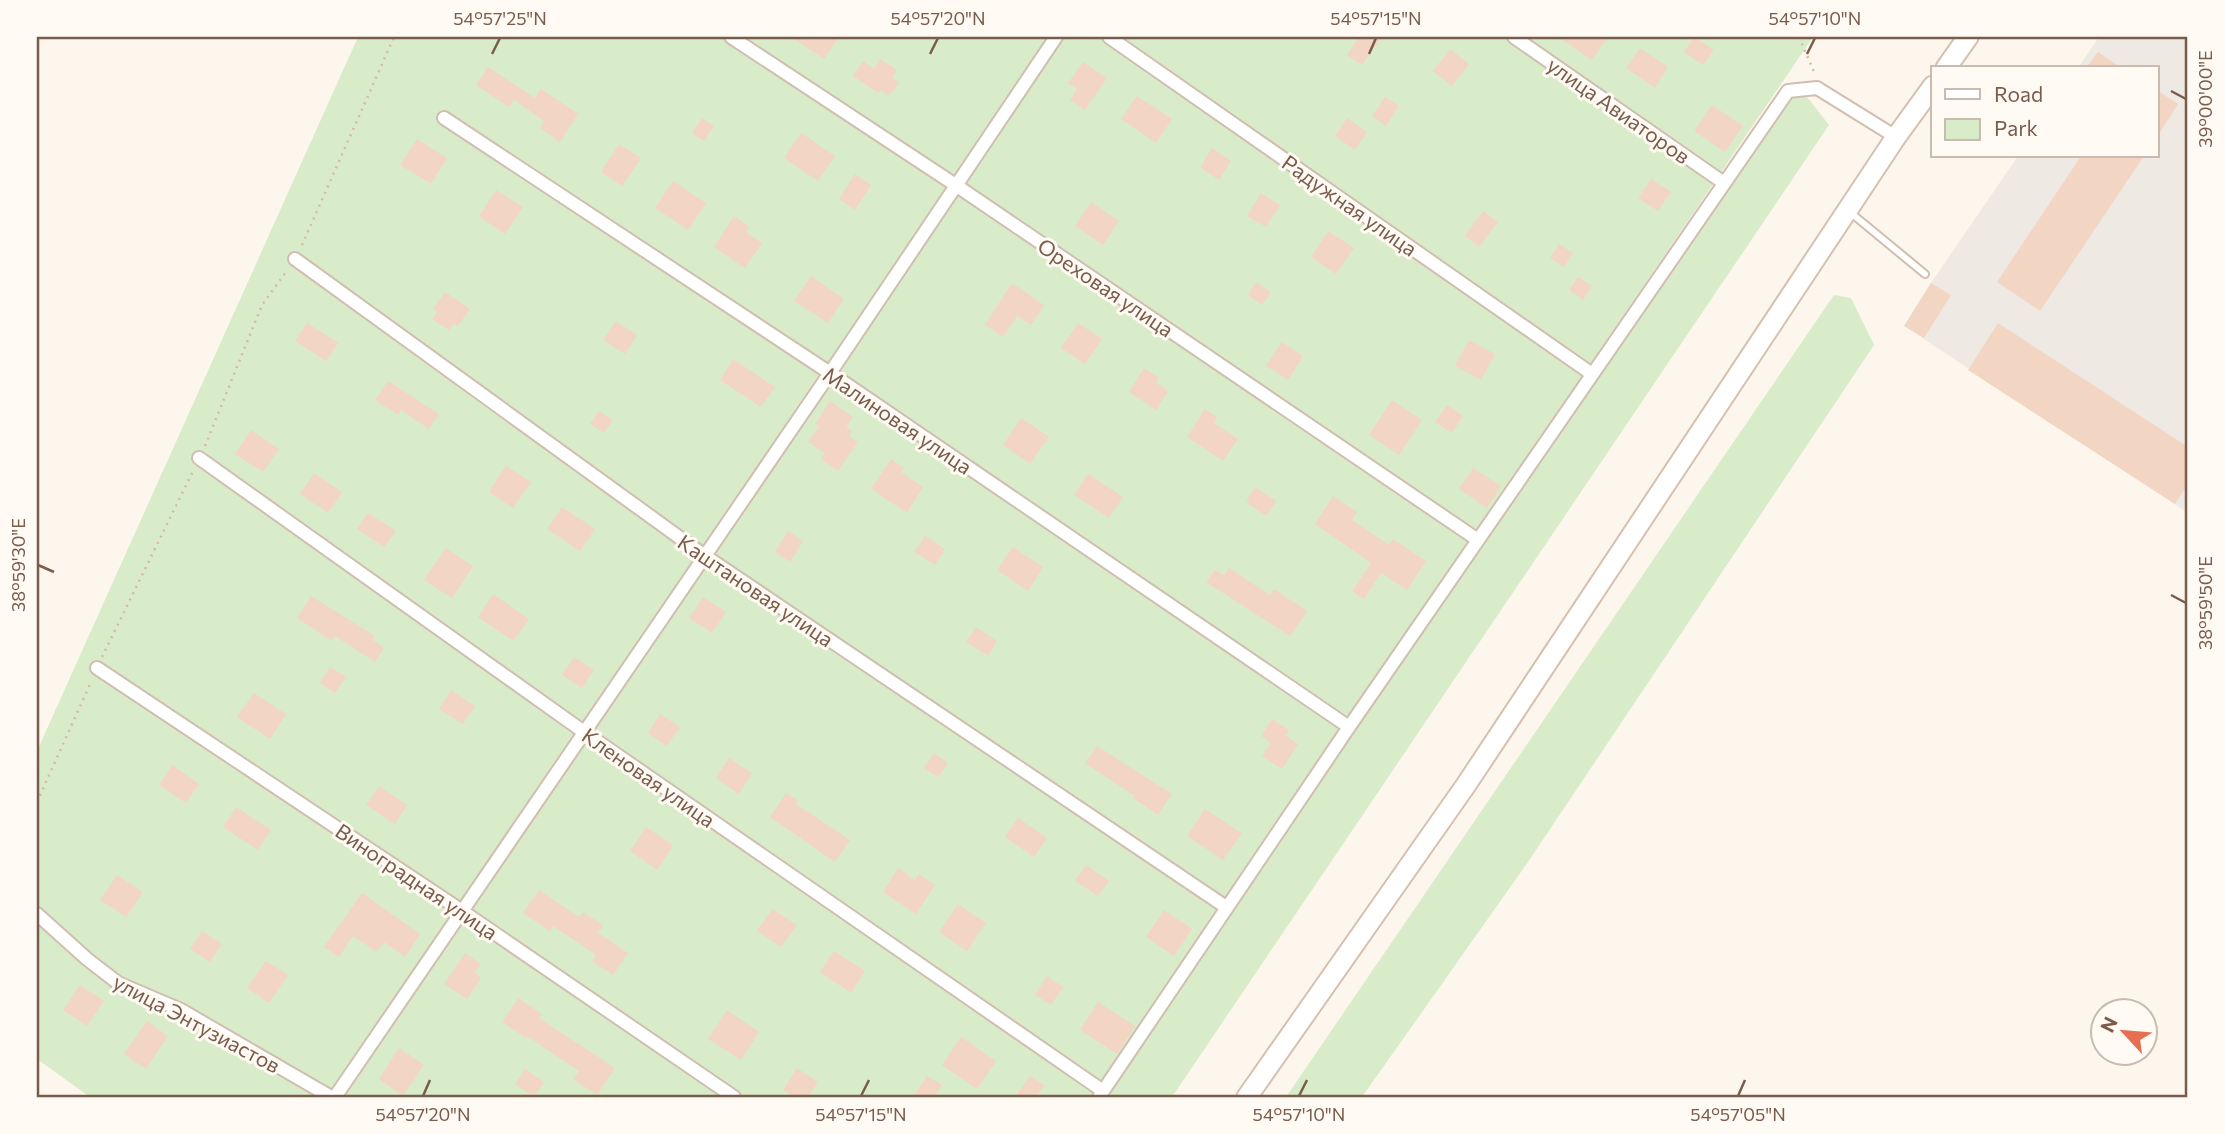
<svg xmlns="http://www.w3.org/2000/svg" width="2225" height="1134" viewBox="0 0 2225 1134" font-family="Commissioner,sans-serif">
<rect width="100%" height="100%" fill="#fdf6ec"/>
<!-- industrial -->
<path fill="#efe9e4" d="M2099 37H2188V513L1904 326 1931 283 2018 156H2157V68H2078Z"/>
<!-- green -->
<path fill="#d8ecc9" d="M358 37H1813L1092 1097H90L37 1059V751Z
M1788 91 1808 98 1829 125 1172 1097H1103Z
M1834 295 1851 298 1874 345 1528 862 1362 1097H1286Z"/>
<!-- building -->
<path fill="#f3d5c3" d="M791 37H839L824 59Z
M1359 37H1382L1362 65 1347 55Z
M1558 37H1608L1592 60Z
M1694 37 1714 50 1703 65 1684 52Z
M1640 48 1668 67 1655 88 1626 68Z
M1450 49 1469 64 1452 86 1433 71Z
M2098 52 2121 68H2086Z
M880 59 897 70 892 78 899 82 889 96 880 90 878 93 853 76 863 61 874 69Z
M1083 62 1107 78 1085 110 1070 100 1077 89 1068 83Z
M488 67 535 98 541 89 578 114 560 142 540 128 544 121 514 100 509 107 476 85Z
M2157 90 2178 104 2157 137Z
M1137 96 1172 119 1156 143 1121 119Z
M1385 97 1399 106 1386 126 1372 116Z
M1712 105 1743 126 1725 152 1694 131Z
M702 118 714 126 704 141 692 133Z
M1347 118 1367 132 1355 150 1335 136Z
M801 133 835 156 818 181 784 158Z
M417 139 447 158 431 184 400 165Z
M619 144 641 158 622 186 601 172Z
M1212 148 1231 161 1219 180 1200 167Z
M2081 156H2144L2040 311 1997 282Z
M855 174 871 185 855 210 839 199Z
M1651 179 1671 192 1658 211 1638 198Z
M673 181 706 203 688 230 655 208Z
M496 190 523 207 505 234 479 216Z
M1261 193 1280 205 1266 227 1247 216Z
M1091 202 1119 221 1103 245 1075 226Z
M1483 211 1498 222 1479 247 1465 236Z
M734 216 749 227 746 232 762 243 745 268 714 247Z
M1328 231 1354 248 1336 274 1311 257Z
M1559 244 1573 253 1564 267 1550 258Z
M811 276 844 299 828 323 794 301Z
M1578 277 1592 286 1583 300 1569 290Z
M1256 282 1271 292 1262 305 1248 295Z
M1012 283 1044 305 1031 325 1017 316 1003 337 985 325Z
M1931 283 1951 295 1924 338 1904 326Z
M445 292 470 309 458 326 454 324 449 330 432 319 437 312 433 309Z
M616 321 637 335 625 354 603 340Z
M307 323 338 343 326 361 295 341Z
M1078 323 1102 339 1085 364 1061 348Z
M1998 323 2188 447V484L2175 504 1968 370Z
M1469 340 1495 354 1481 380 1455 366Z
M1282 342 1303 356 1288 380 1266 366Z
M733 359 775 387 761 407 720 380Z
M1144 368 1159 378 1156 383 1168 391 1156 410 1129 392Z
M388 381 439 414 429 429 401 410 398 415 375 400Z
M1392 400 1422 420 1399 455 1369 435Z
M830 401 853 417 846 427 852 431 849 436 858 442 838 471 821 459 825 453 808 442 819 426 815 424Z
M1447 405 1463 416 1452 433 1435 422Z
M1205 409 1217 417 1214 423 1238 439 1223 461 1187 437Z
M599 411 613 420 604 433 590 424Z
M1021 418 1049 437 1030 464 1003 445Z
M251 430 279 449 263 472 235 454Z
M891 459 904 468 901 472 923 487 907 513 871 489Z
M506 466 531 482 513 508 489 492Z
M1473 468 1501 486 1487 508 1459 489Z
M314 473 342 492 328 513 300 494Z
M1088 474 1123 497 1109 518 1074 495Z
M1255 487 1276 501 1266 516 1246 502Z
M1333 496 1357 512 1352 520 1389 545 1393 539 1426 561 1407 590 1381 573 1364 599 1352 591 1371 563 1315 524Z
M562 507 595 529 580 551 547 529Z
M368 513 396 531 384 547 357 529Z
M788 531 803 541 790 562 775 552Z
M925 536 945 549 935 565 914 552Z
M1013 547 1043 567 1028 591 997 570Z
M446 548 473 566 452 598 424 580Z
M1229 568 1270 595 1274 589 1307 611 1290 636 1206 582 1215 570 1224 575Z
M493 594 529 619 513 641 478 617Z
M311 596 375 636 373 640 384 648 375 662 335 636 332 641 297 618Z
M703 597 726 612 712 633 689 618Z
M976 627 997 641 988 656 966 642Z
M574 657 594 670 582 688 562 675Z
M330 667 346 677 335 693 320 683Z
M451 690 475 706 463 724 439 709Z
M254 693 286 714 270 739 237 717Z
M660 714 680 727 667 746 648 733Z
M1272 719 1289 730 1286 736 1298 744 1282 769 1262 756 1271 743 1261 736Z
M1097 746 1172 794 1158 815 1133 798 1135 796 1085 763Z
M934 753 948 763 938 777 924 768Z
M729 758 752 773 739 794 716 778Z
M172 765 199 784 186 803 159 785Z
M379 786 407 805 395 824 366 805Z
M786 793 798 800 796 804 850 840 835 862 770 817Z
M236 807 271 830 258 850 223 827Z
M1205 809 1242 833 1223 860 1187 836Z
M1018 818 1047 838 1034 857 1005 837Z
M646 827 673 845 657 870 630 851Z
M1086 865 1109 881 1098 896 1075 881Z
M898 868 915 880 919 874 935 885 916 914 883 892Z
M117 875 143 892 126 917 100 900Z
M539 890 579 917 583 912 603 925 598 933 628 953 613 975 592 961 596 955 553 926 550 931 523 913Z
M362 893 420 934 405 957 384 942 377 952 353 936 339 957 324 947Z
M958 904 986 923 967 951 939 932Z
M772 909 797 925 781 947 757 931Z
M1164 910 1192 929 1174 956 1146 937Z
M202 931 222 944 210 962 190 949Z
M834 951 865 971 851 993 820 972Z
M465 953 481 964 475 973 481 978 467 999 444 984Z
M266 961 288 975 269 1003 247 988Z
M1047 976 1063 987 1051 1005 1035 995Z
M80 985 104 1001 87 1026 63 1010Z
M518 998 542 1014 539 1018 615 1068 597 1095 573 1079 579 1071 527 1036 526 1038 502 1022Z
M1098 1002 1135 1026 1117 1054 1080 1030Z
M727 1010 759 1032 741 1060 708 1039Z
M147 1021 168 1036 146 1069 124 1054Z
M961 1037 996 1061 977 1089 942 1065Z
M399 1048 424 1065 403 1096 379 1079Z
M797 1068 818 1082 808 1097H794L783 1090Z
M525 1069 544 1082 534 1097 515 1084Z
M927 1076 942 1085 934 1097H913Z
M1030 1076 1044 1085 1036 1097H1015Z"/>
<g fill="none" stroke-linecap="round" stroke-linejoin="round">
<!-- lane casing -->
<g stroke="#d1beb0" stroke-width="10">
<path id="lane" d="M1851 213 1925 274"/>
</g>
<!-- street casing -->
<g stroke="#d1beb0" stroke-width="16">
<path id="street" d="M731 37 957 186 1478 540
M1109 37 1592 374
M1514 37 1724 183
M444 118 830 373 1349 727
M295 259 705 556 1226 907
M199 458 584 732 1103 1091
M97 668 462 911 734 1097
M37 914 87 959 118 983 181 1010 331 1097
M335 1097 830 373 1056 37
M1099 1097 1349 727 1788 91 1817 88 1896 137"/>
</g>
<!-- secondary casing -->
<g stroke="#d6c0b0" stroke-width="23">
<path id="secondary" d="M1946 68 1968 37
M1247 1097 1466 785 1896 137 1933 86"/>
</g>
<!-- path -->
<path stroke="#d9b8a5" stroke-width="2.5" stroke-dasharray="2 5" stroke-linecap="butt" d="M1799 37 1815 74
M302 245 394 37
M205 446 262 305 286 272
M102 657 193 471
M37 802 91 682"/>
<!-- lane -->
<use href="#lane" stroke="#fff" stroke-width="6"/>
<!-- street -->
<use href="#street" stroke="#fff" stroke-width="12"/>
<!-- secondary -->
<use href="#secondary" stroke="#fff" stroke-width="19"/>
</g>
<!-- ticks -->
<path fill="none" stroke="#7a5c4d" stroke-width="2.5" d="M492 54 500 38M930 54 938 38M1369 54 1376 38M1807 54 1815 38M2171 91 2186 99M38 565 54 572M2171 595 2186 603M423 1096 430 1080M861 1096 869 1080M1299 1096 1307 1080M1738 1096 1745 1080"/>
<g text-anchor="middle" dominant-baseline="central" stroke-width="6" stroke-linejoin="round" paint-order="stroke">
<!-- street labels -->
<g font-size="21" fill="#7a5c4d" stroke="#fffaf3">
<text transform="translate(1619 110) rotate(35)">улица Авиаторов</text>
<text transform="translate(1350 205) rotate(35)">Радужная улица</text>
<text transform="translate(1106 287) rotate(34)">Ореховая улица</text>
<text transform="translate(898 420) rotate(34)">Малиновая улица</text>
<text transform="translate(756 590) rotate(34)">Каштановая улица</text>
<text transform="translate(649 777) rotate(35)">Кленовая улица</text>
<text transform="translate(417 881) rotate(34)">Виноградная улица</text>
<text transform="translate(197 1023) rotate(28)">улица Энтузиастов</text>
</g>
</g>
<!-- border -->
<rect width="2225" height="1134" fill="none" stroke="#fffaf3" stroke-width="77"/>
<!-- legend -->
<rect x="1931" y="66" width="228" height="91" fill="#fffaf3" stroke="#cabbb1" stroke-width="2"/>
<rect x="1945" y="89" width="35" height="10" fill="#ffffff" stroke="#cabbb1" stroke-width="2"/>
<text x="1994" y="102" font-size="21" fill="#7a5c4d">Road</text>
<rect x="1945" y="119" width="35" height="21" fill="#d8ecc9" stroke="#cabbb1" stroke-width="2"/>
<text x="1994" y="136" font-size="21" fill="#7a5c4d">Park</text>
<!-- north arrow -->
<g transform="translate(2124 1032) rotate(296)"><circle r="33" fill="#fffaf3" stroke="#cabbb1" stroke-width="2"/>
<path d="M0-5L12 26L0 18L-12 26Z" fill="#e76f51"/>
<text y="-10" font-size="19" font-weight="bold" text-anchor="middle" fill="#7a5c4d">N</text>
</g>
<rect x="38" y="38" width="2148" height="1058" fill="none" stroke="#7a5c4d" stroke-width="2.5"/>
<g font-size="18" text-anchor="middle" fill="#7a5c4d">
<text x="500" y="25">54°57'25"N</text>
<text x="938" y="25">54°57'20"N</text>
<text x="1376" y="25">54°57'15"N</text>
<text x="1815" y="25">54°57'10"N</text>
<text transform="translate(2206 99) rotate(-90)" y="6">39°00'00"E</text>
<text transform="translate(19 565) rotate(-90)" y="6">38°59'30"E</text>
<text transform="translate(2206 603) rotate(-90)" y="6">38°59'50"E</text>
<text x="423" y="1121">54°57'20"N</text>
<text x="861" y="1121">54°57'15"N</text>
<text x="1299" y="1121">54°57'10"N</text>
<text x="1738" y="1121">54°57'05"N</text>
</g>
</svg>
